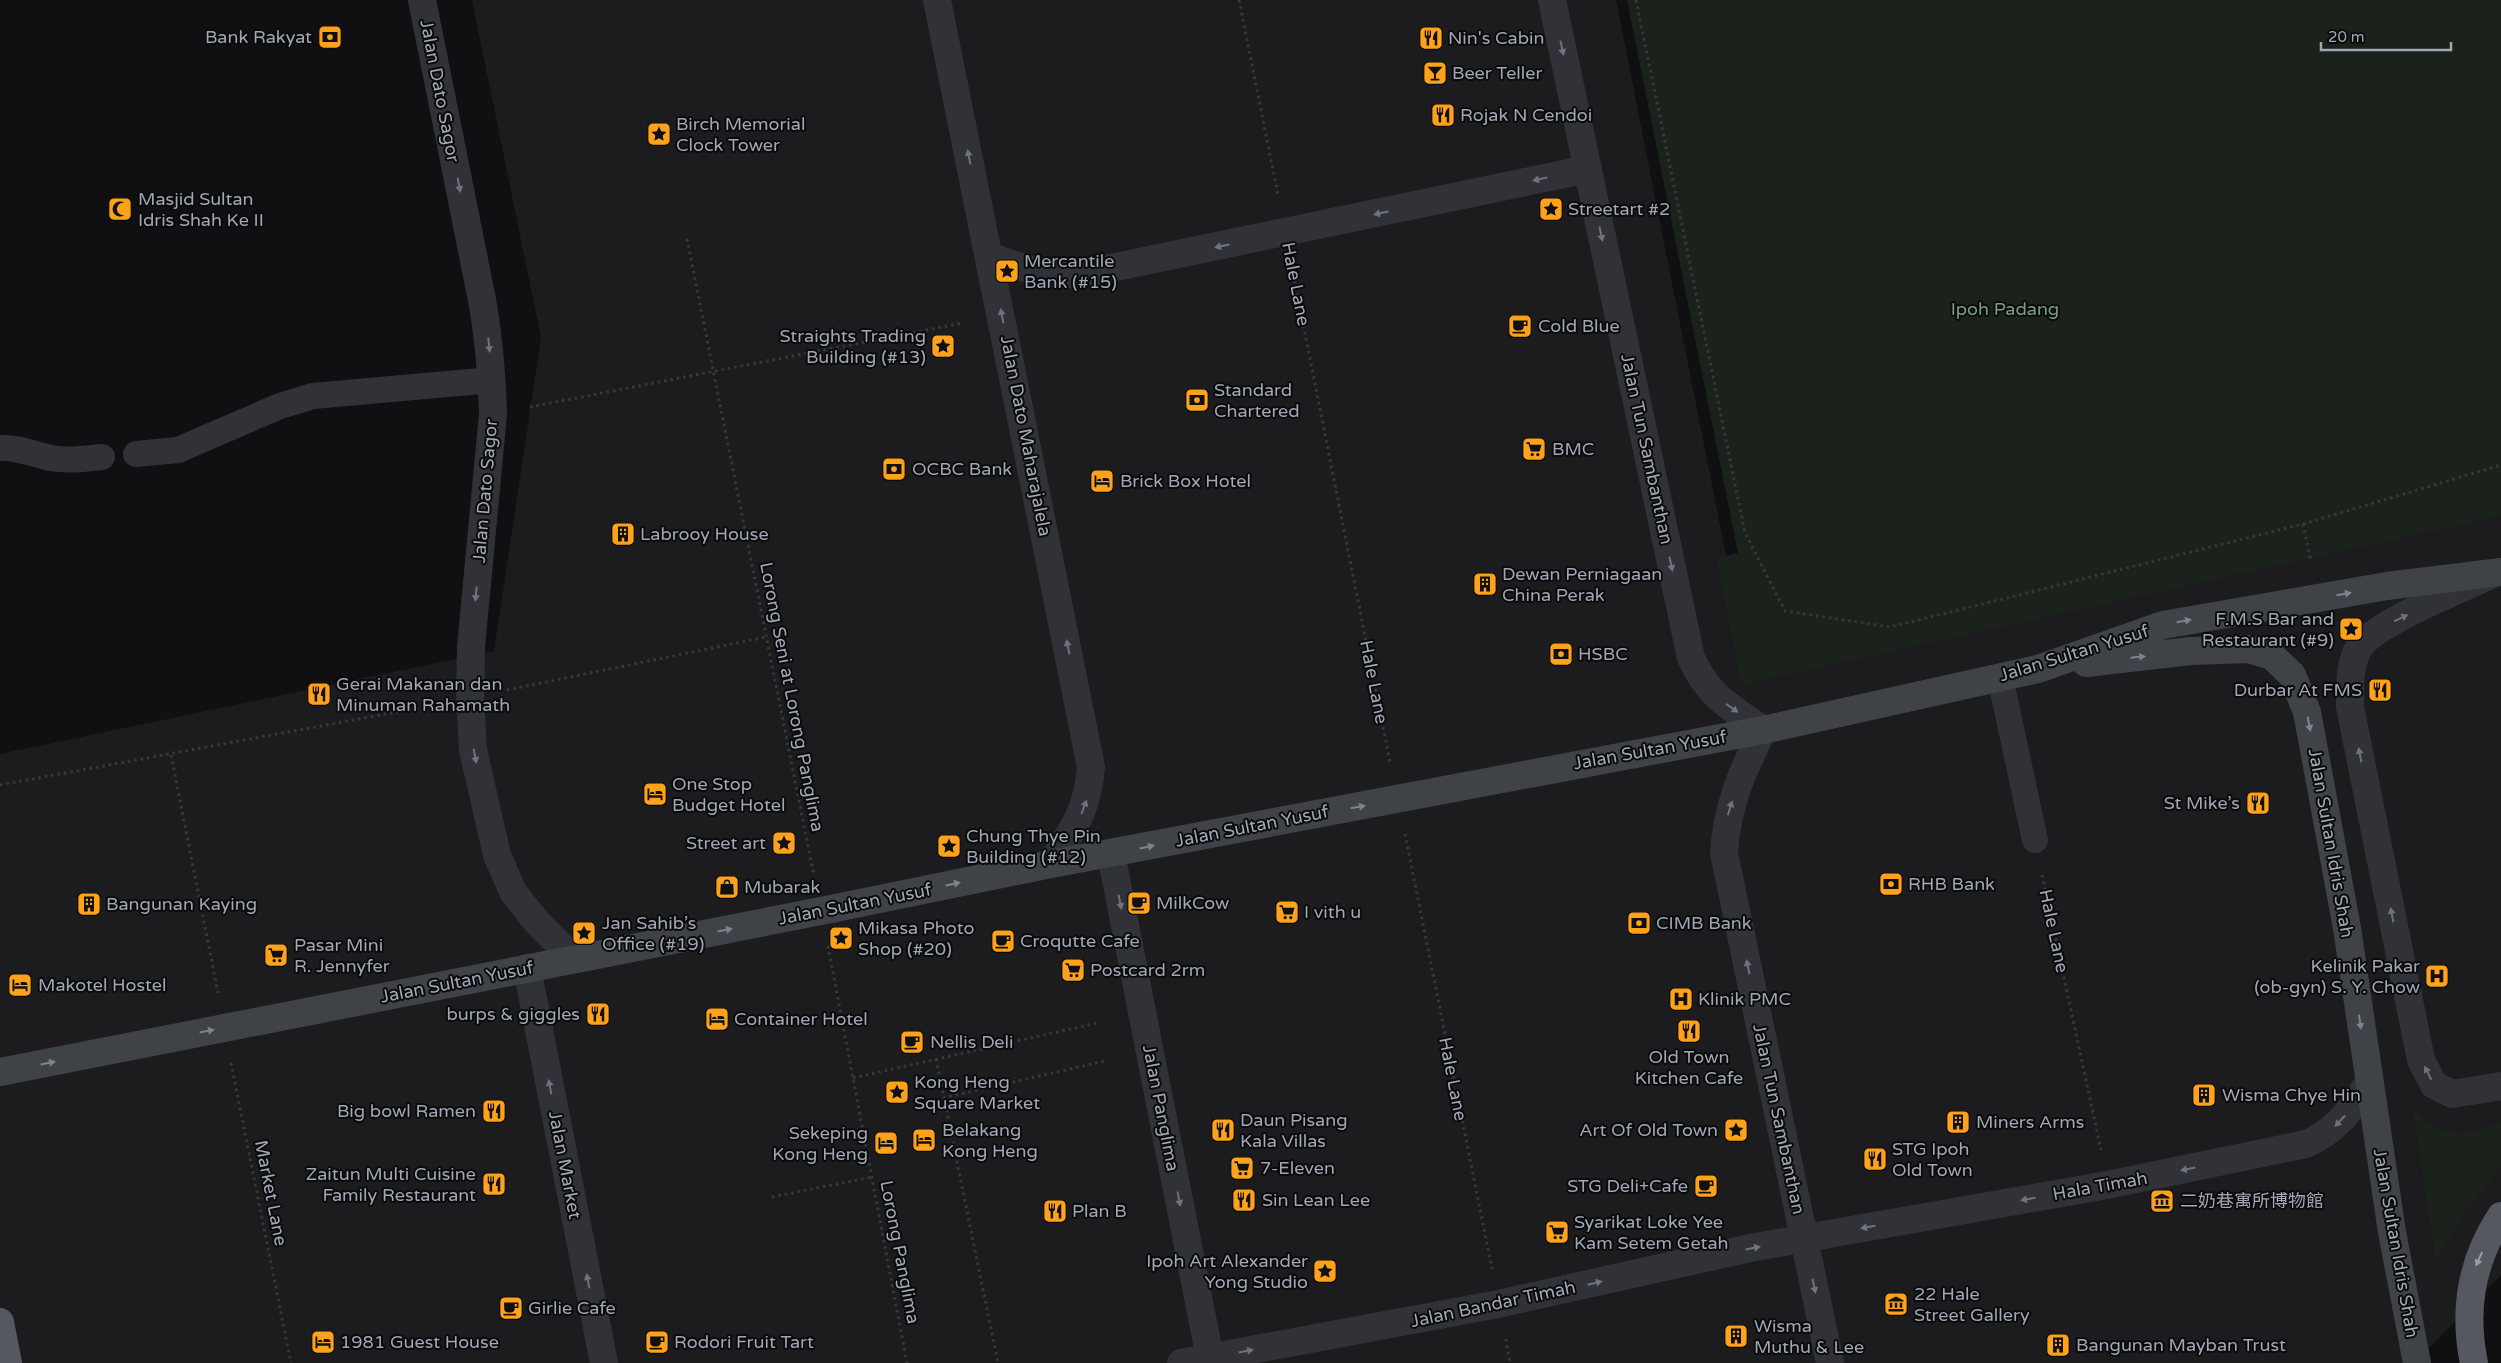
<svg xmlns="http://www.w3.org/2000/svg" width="2501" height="1363" viewBox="0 0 2501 1363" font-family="'Varela Round','Noto Sans SC',sans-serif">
<rect width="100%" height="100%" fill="#101012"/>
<!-- built -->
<path fill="#1c1c1f" d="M472 0H1616L1750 677 2501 509V1275L2414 1363H0V754L494 651 541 338Z"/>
<!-- green -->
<path fill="#1a221b" d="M1627 0H2501V516L1741 685 1717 558 1738 553Z
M2412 1106C2418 1112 2424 1120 2432 1125 2452 1138 2480 1130 2501 1123V1166L2461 1218 2436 1260Z"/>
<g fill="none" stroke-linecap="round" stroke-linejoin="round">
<!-- path -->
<path stroke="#37393e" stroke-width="3" stroke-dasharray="2.5 4" stroke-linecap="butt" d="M1239 0 1278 195
M1636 0 1745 533 1785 611 1890 627 2303 524 2501 465
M687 239 814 876
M1292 268 1390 762
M530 407 963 323
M2303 524 2311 562
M507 690 766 637
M171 755 218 993
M0 785 435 705
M1405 834 1492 1269
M2042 875 2101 1150
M828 946 907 1363
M936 1059 998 1363
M231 1063 291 1363
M853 1078 1097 1023
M943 1098 1105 1061
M772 1197 872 1177
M1506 1339 1510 1363"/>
<!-- service -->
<path stroke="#313237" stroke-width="26" d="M0 448C18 447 33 454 50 458 68 461 84 459 102 457
M136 454 178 450 280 406 313 396 492 380
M2000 677 2035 840"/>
<!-- minor -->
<path stroke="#313237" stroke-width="28" d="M989 256C1024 269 1044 276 1082 274L1588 169
M2491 575C2462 589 2370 624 2357 651 2349 669 2350 687 2350 707L2421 1060 2434 1085 2452 1094 2501 1086"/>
<!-- tertiary -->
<path stroke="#313237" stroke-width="28" d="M422 0 483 305C489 341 492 377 493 414L471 647 470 698 473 750 497 855 513 892 536 921 574 959
M937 0 1091 767C1087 812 1074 827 1051 864
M1552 0 1691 658C1710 698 1728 705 1763 730 1742 772 1727 805 1724 853L1830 1363
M1111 854 1211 1363
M527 968 604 1363
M1181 1363 1498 1304 1750 1248 2107 1185 2306 1144C2336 1131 2352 1109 2369 1082"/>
<!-- secondary -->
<path stroke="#3f4247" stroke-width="28" d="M2086 663 2191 651 2249 649 2272 656 2292 675 2307 712 2347 928 2392 1232 2417 1363
M0 1072 821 911 1051 864 1763 730 2038 669 2163 625 2387 586 2501 572"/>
<!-- trunk -->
<path stroke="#55585f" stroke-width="28" d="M0 1322 8 1363
M2474 1363C2463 1310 2472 1260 2501 1216"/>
</g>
<!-- one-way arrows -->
<defs><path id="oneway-solid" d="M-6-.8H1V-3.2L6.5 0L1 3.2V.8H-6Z" transform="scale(1.25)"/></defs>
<g fill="#6e737c">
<use href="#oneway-solid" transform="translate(1562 48) rotate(78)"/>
<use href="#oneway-solid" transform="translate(969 157) rotate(-101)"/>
<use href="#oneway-solid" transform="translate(1540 179) rotate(168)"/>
<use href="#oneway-solid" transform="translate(459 185) rotate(79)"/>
<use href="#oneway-solid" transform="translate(1381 213) rotate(168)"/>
<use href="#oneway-solid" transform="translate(1601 234) rotate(78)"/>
<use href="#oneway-solid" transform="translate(1222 246) rotate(168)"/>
<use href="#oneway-solid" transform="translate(1002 316) rotate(-101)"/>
<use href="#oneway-solid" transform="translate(489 345) rotate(84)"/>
<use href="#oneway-solid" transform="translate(1671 564) rotate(78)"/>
<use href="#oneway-solid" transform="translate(476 594) rotate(95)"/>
<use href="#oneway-solid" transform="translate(2401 618) rotate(-26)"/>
<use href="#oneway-solid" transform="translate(1068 647) rotate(-101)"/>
<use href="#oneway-solid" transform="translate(1732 708) rotate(35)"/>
<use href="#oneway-solid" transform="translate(2360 755) rotate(-101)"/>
<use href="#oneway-solid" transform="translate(475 756) rotate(79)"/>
<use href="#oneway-solid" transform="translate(1084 807) rotate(-69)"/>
<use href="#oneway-solid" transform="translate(1730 808) rotate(-73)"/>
<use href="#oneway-solid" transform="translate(1120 902) rotate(79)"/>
<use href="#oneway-solid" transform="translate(2392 915) rotate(-101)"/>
<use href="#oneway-solid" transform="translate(1748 967) rotate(-102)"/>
<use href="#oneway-solid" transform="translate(2428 1073) rotate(-117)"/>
<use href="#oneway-solid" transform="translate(550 1087) rotate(-101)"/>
<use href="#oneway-solid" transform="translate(2340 1121) rotate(133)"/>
<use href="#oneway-solid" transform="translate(2188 1169) rotate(169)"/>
<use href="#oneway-solid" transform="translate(1179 1199) rotate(79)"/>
<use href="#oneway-solid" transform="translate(2028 1199) rotate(170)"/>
<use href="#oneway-solid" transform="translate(1868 1227) rotate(170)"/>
<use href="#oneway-solid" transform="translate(1753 1248) rotate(-11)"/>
<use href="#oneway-solid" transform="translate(588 1281) rotate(-101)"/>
<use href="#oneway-solid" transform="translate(1595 1283) rotate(-13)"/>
<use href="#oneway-solid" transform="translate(1814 1286) rotate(78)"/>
<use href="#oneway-solid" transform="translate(1246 1351) rotate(-11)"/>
</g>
<g fill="#7e848e">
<use href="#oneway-solid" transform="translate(2344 594) rotate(-10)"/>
<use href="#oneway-solid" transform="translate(2184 621) rotate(-10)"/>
<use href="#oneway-solid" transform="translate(2138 657) rotate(-6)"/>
<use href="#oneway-solid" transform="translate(2309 724) rotate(79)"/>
<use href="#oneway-solid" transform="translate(1358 807) rotate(-10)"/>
<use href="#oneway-solid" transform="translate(1147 847) rotate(-12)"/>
<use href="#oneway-solid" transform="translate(953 884) rotate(-12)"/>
<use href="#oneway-solid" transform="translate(725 930) rotate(-11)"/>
<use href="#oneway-solid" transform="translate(2360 1022) rotate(82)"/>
<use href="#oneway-solid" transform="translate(207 1031) rotate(-11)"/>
<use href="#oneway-solid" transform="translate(48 1063) rotate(-11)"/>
</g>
<use fill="#98a0ac" href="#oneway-solid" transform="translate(2479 1259) rotate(114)"/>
<!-- icons -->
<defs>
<g id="bank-square" transform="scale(1.25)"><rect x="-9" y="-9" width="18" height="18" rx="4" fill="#ffa21b" stroke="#0b0b0d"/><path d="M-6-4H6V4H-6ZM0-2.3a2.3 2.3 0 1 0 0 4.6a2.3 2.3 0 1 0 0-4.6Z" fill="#111"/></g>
<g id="restaurant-square" transform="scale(1.25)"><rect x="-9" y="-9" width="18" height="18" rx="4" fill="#ffa21b" stroke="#0b0b0d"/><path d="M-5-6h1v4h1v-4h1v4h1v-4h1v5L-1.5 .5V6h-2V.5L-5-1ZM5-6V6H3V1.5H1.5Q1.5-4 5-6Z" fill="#111"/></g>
<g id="bar-square" transform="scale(1.25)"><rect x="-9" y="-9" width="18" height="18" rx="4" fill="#ffa21b" stroke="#0b0b0d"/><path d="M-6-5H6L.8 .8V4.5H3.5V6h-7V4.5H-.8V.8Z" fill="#111"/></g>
<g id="sight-square" transform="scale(1.25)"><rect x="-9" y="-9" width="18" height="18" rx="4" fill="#ffa21b" stroke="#0b0b0d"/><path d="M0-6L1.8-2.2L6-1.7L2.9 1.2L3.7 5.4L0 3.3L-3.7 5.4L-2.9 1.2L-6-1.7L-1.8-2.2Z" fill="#111"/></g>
<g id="mosque-square" transform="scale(1.25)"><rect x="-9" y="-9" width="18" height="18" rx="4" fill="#ffa21b" stroke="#0b0b0d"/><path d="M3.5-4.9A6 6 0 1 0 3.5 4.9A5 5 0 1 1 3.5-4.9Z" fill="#111"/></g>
<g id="cafe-square" transform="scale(1.25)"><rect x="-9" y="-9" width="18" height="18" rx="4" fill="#ffa21b" stroke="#0b0b0d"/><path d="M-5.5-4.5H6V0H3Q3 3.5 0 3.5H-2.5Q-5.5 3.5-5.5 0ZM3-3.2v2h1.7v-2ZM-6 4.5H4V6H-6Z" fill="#111"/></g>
<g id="supermarket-square" transform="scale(1.25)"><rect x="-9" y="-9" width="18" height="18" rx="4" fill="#ffa21b" stroke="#0b0b0d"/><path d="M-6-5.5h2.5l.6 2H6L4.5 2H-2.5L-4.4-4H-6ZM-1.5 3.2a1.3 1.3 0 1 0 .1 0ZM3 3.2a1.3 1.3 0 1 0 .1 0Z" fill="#111"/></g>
<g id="hotel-square" transform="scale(1.25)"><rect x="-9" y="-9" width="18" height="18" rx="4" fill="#ffa21b" stroke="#0b0b0d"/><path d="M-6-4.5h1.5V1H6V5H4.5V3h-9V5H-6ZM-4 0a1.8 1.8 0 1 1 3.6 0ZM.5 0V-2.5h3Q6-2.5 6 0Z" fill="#111"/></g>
<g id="building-square" transform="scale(1.25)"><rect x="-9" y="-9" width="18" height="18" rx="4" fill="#ffa21b" stroke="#0b0b0d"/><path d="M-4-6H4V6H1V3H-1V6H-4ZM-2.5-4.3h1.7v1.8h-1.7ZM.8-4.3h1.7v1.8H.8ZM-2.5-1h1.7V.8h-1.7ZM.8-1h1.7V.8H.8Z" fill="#111"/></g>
<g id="shop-square" transform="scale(1.25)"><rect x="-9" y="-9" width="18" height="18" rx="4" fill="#ffa21b" stroke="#0b0b0d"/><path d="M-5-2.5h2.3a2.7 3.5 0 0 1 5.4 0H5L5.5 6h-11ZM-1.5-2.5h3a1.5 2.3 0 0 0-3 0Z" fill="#111"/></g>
<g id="hospital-square" transform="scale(1.25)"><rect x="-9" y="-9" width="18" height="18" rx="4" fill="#ffa21b" stroke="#0b0b0d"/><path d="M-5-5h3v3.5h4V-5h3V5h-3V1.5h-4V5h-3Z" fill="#111"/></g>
<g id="museum-square" transform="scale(1.25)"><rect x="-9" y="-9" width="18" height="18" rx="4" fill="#ffa21b" stroke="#0b0b0d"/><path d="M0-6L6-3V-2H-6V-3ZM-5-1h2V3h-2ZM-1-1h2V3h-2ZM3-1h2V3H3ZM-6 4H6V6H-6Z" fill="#111"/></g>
</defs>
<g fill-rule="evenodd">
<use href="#bank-square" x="330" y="37"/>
<use href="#restaurant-square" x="1431" y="38"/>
<use href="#bar-square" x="1435" y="73"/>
<use href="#restaurant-square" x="1443" y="115"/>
<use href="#sight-square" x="659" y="134"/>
<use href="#mosque-square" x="120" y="209"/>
<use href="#sight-square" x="1551" y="209"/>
<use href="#sight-square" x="1007" y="271"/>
<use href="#cafe-square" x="1520" y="326"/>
<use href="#sight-square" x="943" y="346"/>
<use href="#bank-square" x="1197" y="400"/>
<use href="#supermarket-square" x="1534" y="449"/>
<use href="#bank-square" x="894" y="469"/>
<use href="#hotel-square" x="1102" y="481"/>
<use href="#building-square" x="623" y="534"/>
<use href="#building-square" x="1485" y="584"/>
<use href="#sight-square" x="2351" y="629"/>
<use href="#bank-square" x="1561" y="654"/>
<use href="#restaurant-square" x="2380" y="690"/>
<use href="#restaurant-square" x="319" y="694"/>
<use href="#hotel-square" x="655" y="794"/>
<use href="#restaurant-square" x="2258" y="803"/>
<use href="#sight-square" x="784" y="843"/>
<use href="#sight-square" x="949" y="846"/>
<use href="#bank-square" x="1891" y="884"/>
<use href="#shop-square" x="727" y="887"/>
<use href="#cafe-square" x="1139" y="903"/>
<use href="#building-square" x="89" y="904"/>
<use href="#supermarket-square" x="1287" y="912"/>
<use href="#bank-square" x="1639" y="923"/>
<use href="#sight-square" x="584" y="933"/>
<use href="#sight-square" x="841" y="938"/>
<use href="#cafe-square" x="1003" y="941"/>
<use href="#supermarket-square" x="276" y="955"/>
<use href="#supermarket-square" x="1073" y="970"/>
<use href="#hospital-square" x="2437" y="976"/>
<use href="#hotel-square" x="20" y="985"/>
<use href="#hospital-square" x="1681" y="999"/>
<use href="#restaurant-square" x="598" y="1014"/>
<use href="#hotel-square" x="717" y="1019"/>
<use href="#restaurant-square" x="1689" y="1031"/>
<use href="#cafe-square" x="912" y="1042"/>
<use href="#sight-square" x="897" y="1092"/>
<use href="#building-square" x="2204" y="1095"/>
<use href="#restaurant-square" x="494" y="1111"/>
<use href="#building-square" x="1958" y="1122"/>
<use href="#restaurant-square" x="1223" y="1130"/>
<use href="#sight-square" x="1736" y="1130"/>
<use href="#hotel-square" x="924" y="1140"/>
<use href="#hotel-square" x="886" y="1143"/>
<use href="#restaurant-square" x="1875" y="1159"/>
<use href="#supermarket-square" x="1242" y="1168"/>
<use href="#restaurant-square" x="494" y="1184"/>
<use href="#cafe-square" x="1706" y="1186"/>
<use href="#restaurant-square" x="1244" y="1200"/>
<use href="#museum-square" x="2162" y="1201"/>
<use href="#restaurant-square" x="1055" y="1211"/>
<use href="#supermarket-square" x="1557" y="1232"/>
<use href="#sight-square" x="1325" y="1271"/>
<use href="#museum-square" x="1896" y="1304"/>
<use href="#cafe-square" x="511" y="1308"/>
<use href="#building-square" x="1736" y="1336"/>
<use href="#hotel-square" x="323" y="1342"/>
<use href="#cafe-square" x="657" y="1342"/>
<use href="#building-square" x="2058" y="1345"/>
</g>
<g text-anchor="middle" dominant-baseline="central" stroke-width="4" stroke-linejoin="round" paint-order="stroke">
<!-- poi labels -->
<g font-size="18" fill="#a0a8b4" stroke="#0b0b0d" text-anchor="start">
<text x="312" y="37" text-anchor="end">Bank Rakyat</text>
<text x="1448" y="38">Nin's Cabin</text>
<text x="1452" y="73">Beer Teller</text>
<text x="1460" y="115">Rojak N Cendoi</text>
<text x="676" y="124">Birch Memorial<tspan x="676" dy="21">Clock Tower</tspan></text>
<text x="138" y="199">Masjid Sultan<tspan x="138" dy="21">Idris Shah Ke II</tspan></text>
<text x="1568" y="209">Streetart #2</text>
<text x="1024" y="261">Mercantile<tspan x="1024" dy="21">Bank (#15)</tspan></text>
<text x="1538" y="326">Cold Blue</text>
<text x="926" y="336" text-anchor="end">Straights Trading<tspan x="926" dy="21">Building (#13)</tspan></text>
<text x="1214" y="390">Standard<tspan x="1214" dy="21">Chartered</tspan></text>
<text x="1552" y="449">BMC</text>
<text x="912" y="469">OCBC Bank</text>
<text x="1120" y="481">Brick Box Hotel</text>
<text x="640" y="534">Labrooy House</text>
<text x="1502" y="574">Dewan Perniagaan<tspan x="1502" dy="21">China Perak</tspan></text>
<text x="2334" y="619" text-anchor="end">F.M.S Bar and<tspan x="2334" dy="21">Restaurant (#9)</tspan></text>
<text x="1578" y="654">HSBC</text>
<text x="336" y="684">Gerai Makanan dan<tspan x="336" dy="21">Minuman Rahamath</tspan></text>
<text x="2362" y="690" text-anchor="end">Durbar At FMS</text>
<text x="672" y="784">One Stop<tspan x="672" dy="21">Budget Hotel</tspan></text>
<text x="2240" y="803" text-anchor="end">St Mike’s</text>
<text x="966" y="836">Chung Thye Pin<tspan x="966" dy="21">Building (#12)</tspan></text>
<text x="766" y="843" text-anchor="end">Street art</text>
<text x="1908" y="884">RHB Bank</text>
<text x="744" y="887">Mubarak</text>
<text x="1156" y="903">MilkCow</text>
<text x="106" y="904">Bangunan Kaying</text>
<text x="1304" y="912">I vith u</text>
<text x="602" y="923">Jan Sahib’s<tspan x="602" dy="21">Office (#19)</tspan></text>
<text x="1656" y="923">CIMB Bank</text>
<text x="858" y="928">Mikasa Photo<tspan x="858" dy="21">Shop (#20)</tspan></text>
<text x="1020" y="941">Croqutte Cafe</text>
<text x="294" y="945">Pasar Mini<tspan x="294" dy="21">R. Jennyfer</tspan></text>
<text x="2420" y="966" text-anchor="end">Kelinik Pakar<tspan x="2420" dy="21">(ob-gyn) S. Y. Chow</tspan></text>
<text x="1090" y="970">Postcard 2rm</text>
<text x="38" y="985">Makotel Hostel</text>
<text x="1698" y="999">Klinik PMC</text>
<text x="580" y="1014" text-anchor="end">burps &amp; giggles</text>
<text x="734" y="1019">Container Hotel</text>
<text x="930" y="1042">Nellis Deli</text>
<text x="1689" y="1057" text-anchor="middle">Old Town<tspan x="1689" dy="21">Kitchen Cafe</tspan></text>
<text x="914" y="1082">Kong Heng<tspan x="914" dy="21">Square Market</tspan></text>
<text x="2222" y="1095">Wisma Chye Hin</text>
<text x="476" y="1111" text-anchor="end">Big bowl Ramen</text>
<text x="1240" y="1120">Daun Pisang<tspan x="1240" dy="21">Kala Villas</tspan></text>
<text x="1976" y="1122">Miners Arms</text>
<text x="942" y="1130">Belakang<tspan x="942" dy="21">Kong Heng</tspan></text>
<text x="1718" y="1130" text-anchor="end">Art Of Old Town</text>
<text x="868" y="1133" text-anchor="end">Sekeping<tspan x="868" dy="21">Kong Heng</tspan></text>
<text x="1892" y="1149">STG Ipoh<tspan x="1892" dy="21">Old Town</tspan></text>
<text x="1260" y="1168">7-Eleven</text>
<text x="476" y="1174" text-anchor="end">Zaitun Multi Cuisine<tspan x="476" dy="21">Family Restaurant</tspan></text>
<text x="1688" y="1186" text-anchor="end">STG Deli+Cafe</text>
<text x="1262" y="1200">Sin Lean Lee</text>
<text x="2180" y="1201">二奶巷寓所博物館</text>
<text x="1072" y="1211">Plan B</text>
<text x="1574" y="1222">Syarikat Loke Yee<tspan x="1574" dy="21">Kam Setem Getah</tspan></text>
<text x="1308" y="1261" text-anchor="end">Ipoh Art Alexander<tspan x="1308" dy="21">Yong Studio</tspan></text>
<text x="1914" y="1294">22 Hale<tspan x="1914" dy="21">Street Gallery</tspan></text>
<text x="528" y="1308">Girlie Cafe</text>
<text x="1754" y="1326">Wisma<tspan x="1754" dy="21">Muthu &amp; Lee</tspan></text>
<text x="340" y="1342">1981 Guest House</text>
<text x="674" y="1342">Rodori Fruit Tart</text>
<text x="2076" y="1345">Bangunan Mayban Trust</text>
</g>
<!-- street labels -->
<g font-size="18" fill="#a0a8b4" stroke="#0b0b0d">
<text transform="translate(440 91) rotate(79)">Jalan Dato Sagor</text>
<text transform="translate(1296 284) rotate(79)">Hale Lane</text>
<text transform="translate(1026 436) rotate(79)">Jalan Dato Maharajalela</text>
<text transform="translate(1647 449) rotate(78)">Jalan Tun Sambanthan</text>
<text transform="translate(485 491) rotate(-85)">Jalan Dato Sagor</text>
<text transform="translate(2074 653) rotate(-17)">Jalan Sultan Yusuf</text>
<text transform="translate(1374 682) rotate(79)">Hale Lane</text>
<text transform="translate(792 697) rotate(79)">Lorong Seni at Lorong Panglima</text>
<text transform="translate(1650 750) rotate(-10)">Jalan Sultan Yusuf</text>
<text transform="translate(1252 826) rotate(-11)">Jalan Sultan Yusuf</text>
<text transform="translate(2331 843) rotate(80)">Jalan Sultan Idris Shah</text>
<text transform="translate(855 904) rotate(-11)">Jalan Sultan Yusuf</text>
<text transform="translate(2054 931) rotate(78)">Hale Lane</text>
<text transform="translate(457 982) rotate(-11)">Jalan Sultan Yusuf</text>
<text transform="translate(1453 1079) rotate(79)">Hale Lane</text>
<text transform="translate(1161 1108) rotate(79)">Jalan Panglima</text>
<text transform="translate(1779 1119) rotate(78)">Jalan Tun Sambanthan</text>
<text transform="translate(565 1165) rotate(79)">Jalan Market</text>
<text transform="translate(2100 1186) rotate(-10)">Hala Timah</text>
<text transform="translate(271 1193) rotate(79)">Market Lane</text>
<text transform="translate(2396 1243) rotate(80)">Jalan Sultan Idris Shah</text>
<text transform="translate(900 1252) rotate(79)">Lorong Panglima</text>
<text transform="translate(1493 1304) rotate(-12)">Jalan Bandar Timah</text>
</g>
<!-- park labels -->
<g font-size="18" fill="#76a176" stroke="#0b0b0d">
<text x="2005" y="309">Ipoh Padang</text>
</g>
</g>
<!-- scale -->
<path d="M2321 42v8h130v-8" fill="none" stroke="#a0a8b4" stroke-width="2.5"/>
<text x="2328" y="42" font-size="15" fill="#a0a8b4" stroke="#0b0b0d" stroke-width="4" paint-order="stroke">20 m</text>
</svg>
